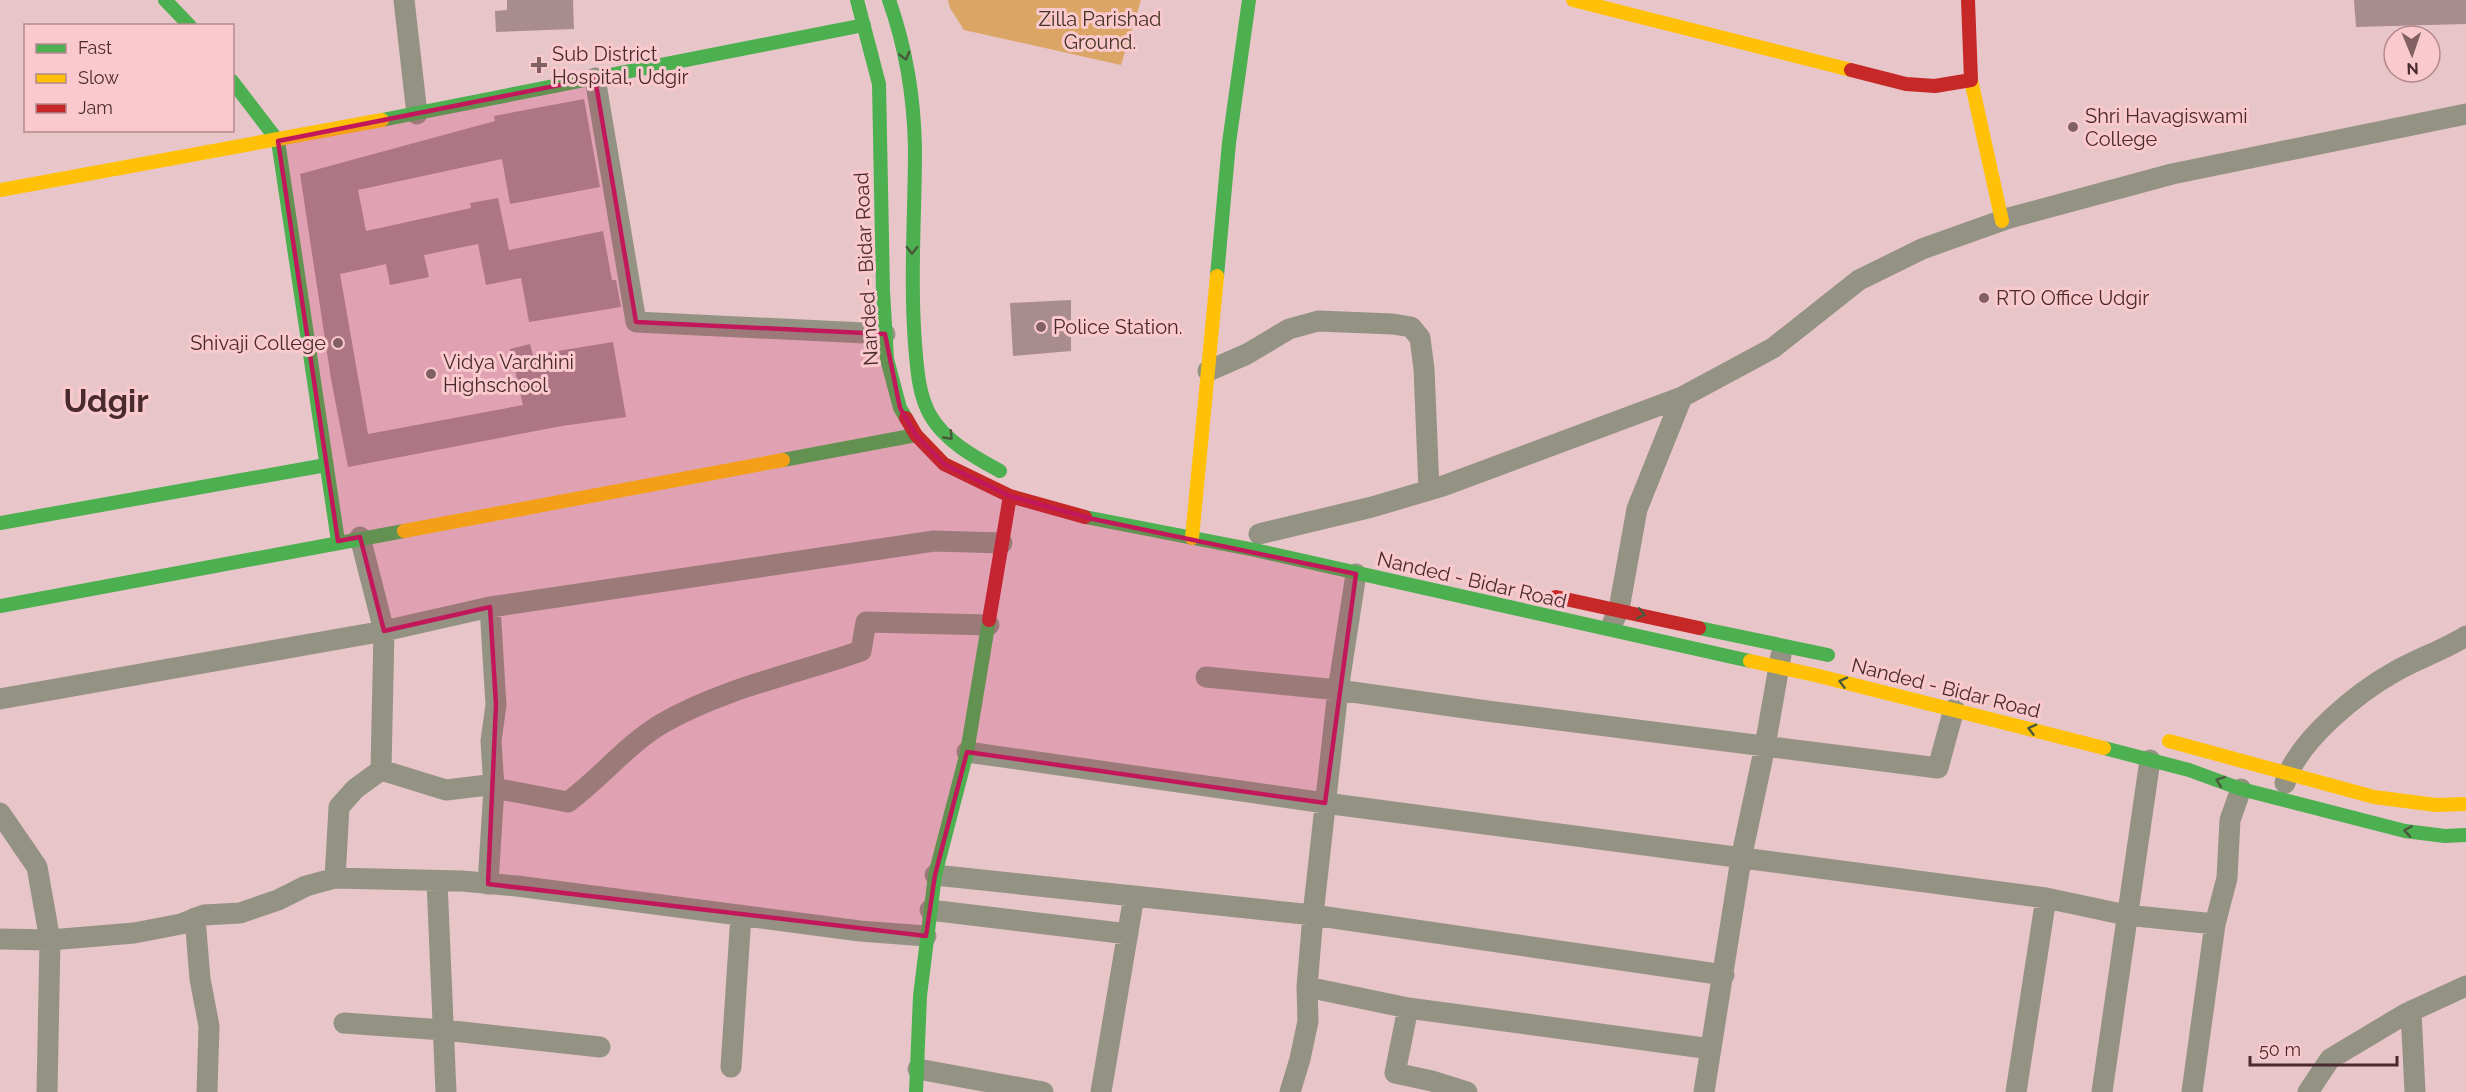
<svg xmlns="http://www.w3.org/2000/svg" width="2466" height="1092" viewBox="0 0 2466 1092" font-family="Raleway,sans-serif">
<rect width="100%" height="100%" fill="#e8c5c9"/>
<!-- green -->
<path fill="#dba565" d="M948 0H1141L1121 65 964 30 950 8Z"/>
<!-- building -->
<path fill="#a98c90" d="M507 0H573L574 29 496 32 495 11 507 10Z
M2354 0H2466V24L2356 27Z
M584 99 600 187 510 204 502 159 358 190 366 231 471 208 470 203 498 198 509 250 603 231 612 280H616L621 307 529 322 521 278 486 285 478 244 424 255 429 277 390 285 386 264 340 274 368 434 523 405 510 349 530 344 533 355 613 342 626 417 562 426 348 467 331 379 300 174 495 121 494 116Z
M1071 300V351L1013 356 1010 303Z"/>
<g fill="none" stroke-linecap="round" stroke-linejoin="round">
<!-- street -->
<path stroke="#949383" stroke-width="21" d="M404 0 417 114
M595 78 636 322 885 334
M1208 371 1247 354 1289 329 1318 321 1393 324 1411 327 1420 338 1424 369 1429 490
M1259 534 1372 507 1443 486 1682 397 1773 348 1859 280 1922 249 2009 218 2172 174 2466 114
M360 537 384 631 381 770
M1356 574 1338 690 1487 711 1938 768 1954 709
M1613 622 1619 609 1637 509 1682 397
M1206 677 1338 690 1313 915 1724 975
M0 699 384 631 490 607 934 541 1002 543
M967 752 1325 803 2046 898 2126 915 2215 924 2227 878 2230 820 2241 789
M2285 783C2297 741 2358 692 2396 671 2419 658 2444 650 2466 636
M0 813 37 867 50 940 47 1092
M935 875 1313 915 1307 987 1408 1008 1395 1073 1432 1081 1467 1092
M335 878 339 807 355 789 381 770 446 790 488 785 494 788 491 741 496 705 490 607
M437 881 446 1092
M488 884 494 788 568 802C602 777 627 744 663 723 724 688 795 674 861 651L866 622 989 625
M930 910 1128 934
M195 918 200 979 209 1026 207 1092
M0 939 50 940 134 933 181 924 204 915 240 913 278 900 306 886 335 878 462 881 517 886 860 931 926 936
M1408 1008 1711 1049
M2411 1011 2415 1092
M344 1023 444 1030 600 1047
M731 1067 741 915
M918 1069 1043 1092
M1101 1092 1134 896
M1290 1092 1300 1059 1308 1021 1307 987
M1704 1092 1741 859 1765 746 1781 655
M2016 1092 2046 898
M2102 1092 2150 760
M2192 1092 2215 924
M2308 1092 2330 1059 2407 1013 2466 986"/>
<!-- fast -->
<path stroke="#4caf50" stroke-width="14" d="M165 0 190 26
M857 0 879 84 883 291 887 359 900 408 906 418
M889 0C906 48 914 96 915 148 915 213 910 278 915 344 917 367 918 393 930 415 945 441 974 457 1000 471
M232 81 278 141 338 541
M382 120 864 25
M1217 276 1229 143 1249 0
M783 460 916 435
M1085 517 1255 550 1750 661
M0 523 326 465
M0 606 404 531
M1699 628 1828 655
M2104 748 2189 770 2241 789 2405 831 2445 836 2466 835
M916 1092 920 996 935 875 967 752 989 620"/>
<!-- slow -->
<path stroke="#ffc107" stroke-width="14" d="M1573 0 1851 70
M1971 80 2002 221
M0 190 382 120
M404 531 783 460
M1192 538 1217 276
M1750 661 1815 675 2104 748
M2169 741 2374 797 2436 805 2466 804"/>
<!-- jam -->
<path stroke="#c62828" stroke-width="14" d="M1851 70 1906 84 1935 86 1971 80 1968 0
M906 418 916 435 944 464 1010 496 1085 517
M1556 597 1699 628
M989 620 1010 496"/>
</g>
<!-- one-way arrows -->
<defs><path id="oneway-chevron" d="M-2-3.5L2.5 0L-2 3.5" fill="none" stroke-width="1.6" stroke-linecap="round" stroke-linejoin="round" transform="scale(1.5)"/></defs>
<g stroke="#4a593a">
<use href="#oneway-chevron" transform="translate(905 56) rotate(75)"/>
<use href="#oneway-chevron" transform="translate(912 250) rotate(91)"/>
<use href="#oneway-chevron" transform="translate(949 436) rotate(46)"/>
<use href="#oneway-chevron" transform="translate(1641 614) rotate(12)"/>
<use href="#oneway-chevron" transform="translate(1843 682) rotate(-166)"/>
<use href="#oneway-chevron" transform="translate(2032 729) rotate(-165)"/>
<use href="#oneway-chevron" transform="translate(2220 781) rotate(-160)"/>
<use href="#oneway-chevron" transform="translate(2408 831) rotate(-171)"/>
</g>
<!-- marked area -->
<path fill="#c2185b" fill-opacity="0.2" stroke="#c2185b" stroke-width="4.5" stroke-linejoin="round" d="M595 78 636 322 885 334 900 408 916 435 944 464 1010 496 1093 519 1356 574 1325 803 967 752 935 875 926 936 488 884 496 705 490 607 384 631 360 537 338 541 278 141Z"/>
<!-- markers -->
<g fill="#816064" stroke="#f9c9ce" stroke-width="2">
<path d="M536 56h6v6h6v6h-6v6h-6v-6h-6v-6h6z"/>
<circle cx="2073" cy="127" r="6"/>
<circle cx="1984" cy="298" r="6"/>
<circle cx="1041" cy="327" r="6"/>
<circle cx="338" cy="343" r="6"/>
<circle cx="431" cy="374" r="6"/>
</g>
<g text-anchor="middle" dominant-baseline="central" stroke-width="6" stroke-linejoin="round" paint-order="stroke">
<!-- park labels -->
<g font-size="20" fill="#433320" stroke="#f9c9ce">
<text x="1100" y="19">Zilla Parishad<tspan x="1100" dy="23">Ground.</tspan></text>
</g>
<!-- poi labels -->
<g font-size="20" fill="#492a2e" stroke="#f9c9ce" text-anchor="start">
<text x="552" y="54">Sub District<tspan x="552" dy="23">Hospital, Udgir</tspan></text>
<text x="2085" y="116">Shri Havagiswami<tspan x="2085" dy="23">College</tspan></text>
<text x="1996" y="298">RTO Office Udgir</text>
<text x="1053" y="327">Police Station.</text>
<text x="326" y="343" text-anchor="end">Shivaji College</text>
<text x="443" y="362">Vidya Vardhini<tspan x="443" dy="23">Highschool</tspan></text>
</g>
<!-- street labels -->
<g font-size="20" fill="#492a2e" stroke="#f9c9ce">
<text transform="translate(866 269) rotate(-93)">Nanded - Bidar Road</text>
<text transform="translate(1472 580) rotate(13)">Nanded - Bidar Road</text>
<text transform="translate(1946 688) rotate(14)">Nanded - Bidar Road</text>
</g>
<!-- town labels -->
<g font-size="32" font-weight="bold" fill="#492a2e" stroke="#f9c9ce">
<text x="106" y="400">Udgir</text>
</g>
</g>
<!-- legend -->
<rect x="24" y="24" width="210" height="108" fill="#f9c9ce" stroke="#b3898e" stroke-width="1.5"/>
<rect x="36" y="44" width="30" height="9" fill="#4caf50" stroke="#b3898e" stroke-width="1.5"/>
<text x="78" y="54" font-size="18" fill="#492a2e">Fast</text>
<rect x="36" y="74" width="30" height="9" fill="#ffc107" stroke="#b3898e" stroke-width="1.5"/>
<text x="78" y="84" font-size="18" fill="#492a2e">Slow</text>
<rect x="36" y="104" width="30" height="9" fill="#c62828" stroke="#b3898e" stroke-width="1.5"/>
<text x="78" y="114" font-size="18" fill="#492a2e">Jam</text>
<!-- north arrow -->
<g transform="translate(2412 54) rotate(178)"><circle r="28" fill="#f9c9ce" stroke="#b3898e" stroke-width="1.5"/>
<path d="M0-4.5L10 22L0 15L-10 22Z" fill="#816064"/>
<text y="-9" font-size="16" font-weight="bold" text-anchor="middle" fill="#492a2e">N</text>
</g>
<!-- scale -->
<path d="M2250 1056v9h147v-9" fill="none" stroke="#492a2e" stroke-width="3"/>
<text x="2259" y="1056" font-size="18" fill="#492a2e" stroke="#f9c9ce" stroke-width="4.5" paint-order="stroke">50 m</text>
</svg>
